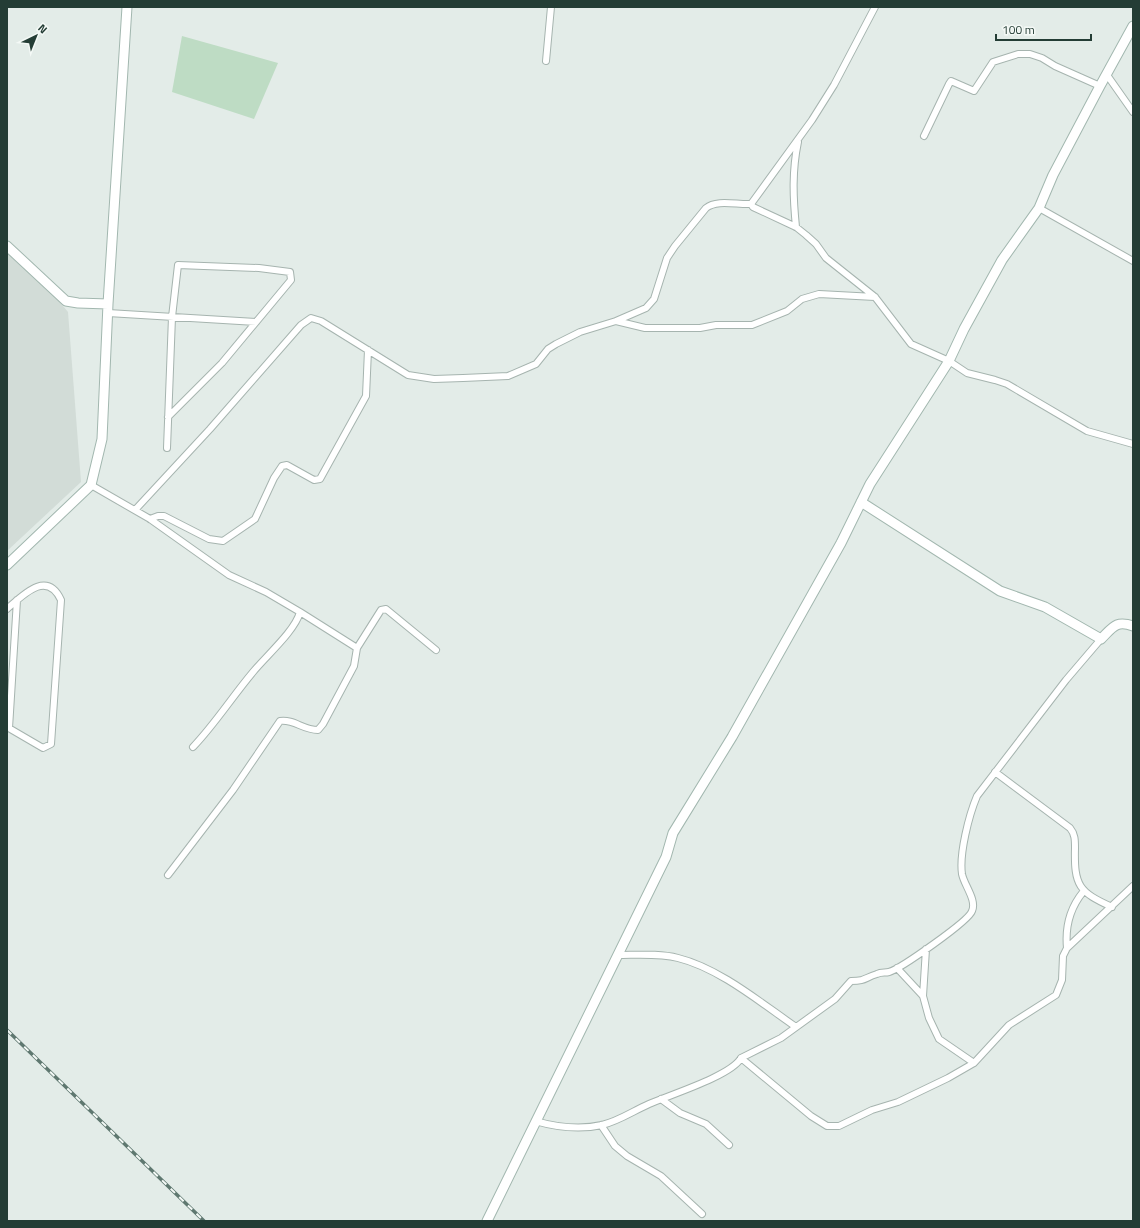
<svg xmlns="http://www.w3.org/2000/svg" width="1140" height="1228" viewBox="0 0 1140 1228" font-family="'Titillium Web',sans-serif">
<rect width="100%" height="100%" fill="#e3ece8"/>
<!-- built -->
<path fill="#d2dcd7" d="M7 252 58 300 68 312 81 482 7 551Z"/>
<!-- green -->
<path fill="#bedcc4" d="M182 36 278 63 254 119 172 92Z"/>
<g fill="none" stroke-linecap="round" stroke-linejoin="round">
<!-- street casing -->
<g stroke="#a6b4af" stroke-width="8">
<path id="street" d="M875 7 834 85 812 120 751 204 753 207 796 227 806 235 816 244 826 258 875 297 911 344 949 361 967 373 995 380 1007 384 1087 431 1133 444
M546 61 551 7
M1107 75 1133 112
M924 136 949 84 951 81 974 91 993 62 1018 54H1030L1042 58 1055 66 1100 86
M1039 208 1133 261
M796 227C793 197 792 171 798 142
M108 313 256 322
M616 321 646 308 654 299 667 258 675 246 706 208C717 199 737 205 751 204
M167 448 172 317 178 265 259 268 290 272 291 280 222 363 168 417
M91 485 150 519 229 575 266 592 300 612C295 631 266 656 253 672 232 697 215 724 193 747
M135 510 210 429 301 325 311 318 321 321 408 375 434 379 463 378 508 376 536 364 548 349 556 344 580 332 616 321 645 328H700L716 325H752L787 311 802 299 819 294 875 297
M150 519 158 516H164L209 539 223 541 255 519 274 478 282 466 287 465 314 480 320 479 366 396 368 350
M7 609C24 594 47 570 61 600L51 744 43 748 7 727
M300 612 357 648
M9 728 17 600
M995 772 1070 828C1075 834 1075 840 1075 848 1074 886 1079 892 1112 907
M168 875 233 790 280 721C294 719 303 730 318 730L323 724 354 666 357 648 381 610 386 609 436 650
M1067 948C1065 927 1070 908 1083 892
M617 955C637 955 659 953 678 958 719 968 761 1003 796 1027
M897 968 923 996 929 1018 939 1039 974 1063
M923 996 926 949
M741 1058 811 1116 827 1126H839L872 1110 898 1102 948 1078 974 1063 1009 1025 1056 995 1062 980 1063 956 1067 948 1133 886
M661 1099 680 1113 706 1124 729 1145
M535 1121C556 1127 580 1130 602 1125 619 1121 633 1111 649 1104 669 1095 731 1076 741 1058L781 1038 835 999 851 981C866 981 864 978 877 974 881 972 885 973 889 972 900 969 969 921 972 911 977 900 964 885 962 874 959 854 969 815 977 796L1066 680 1101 639
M601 1125 615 1146 627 1156 661 1176 702 1214"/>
</g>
<!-- secondary casing -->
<g stroke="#a2b7af" stroke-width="11">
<path id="secondary" d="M7 246 66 301 78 303 108 304
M861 502 1000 591 1045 607 1101 639C1113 627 1116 620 1133 626
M7 565 91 485 102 439 108 304 127 7
M487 1221 666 857 673 833 732 737 841 543 870 484 949 361 964 329 1002 260 1039 208 1053 175 1100 86 1133 26"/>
</g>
<!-- street -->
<use href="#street" stroke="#fff" stroke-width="6"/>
<!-- secondary -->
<use href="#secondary" stroke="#fff" stroke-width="9"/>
<!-- rail casing -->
<g stroke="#5f7870" stroke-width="3.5">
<path id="rail" d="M7 1030 204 1221"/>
</g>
<!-- rail -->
<use href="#rail" stroke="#f4f9f6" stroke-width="2" stroke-dasharray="6" stroke-linecap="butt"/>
</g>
<!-- border -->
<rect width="1140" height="1228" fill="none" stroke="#243d35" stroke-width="16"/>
<!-- north arrow -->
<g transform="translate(36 36) rotate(43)" stroke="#f4f9f6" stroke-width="3" paint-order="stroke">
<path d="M0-3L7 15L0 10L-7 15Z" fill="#243d35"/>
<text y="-6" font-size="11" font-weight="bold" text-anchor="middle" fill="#243d35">N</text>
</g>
<!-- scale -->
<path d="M996 34v6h95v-6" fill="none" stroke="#243d35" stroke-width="2"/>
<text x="1002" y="34" font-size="12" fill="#243d35" stroke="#f4f9f6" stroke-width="3" paint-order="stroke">100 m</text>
</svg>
